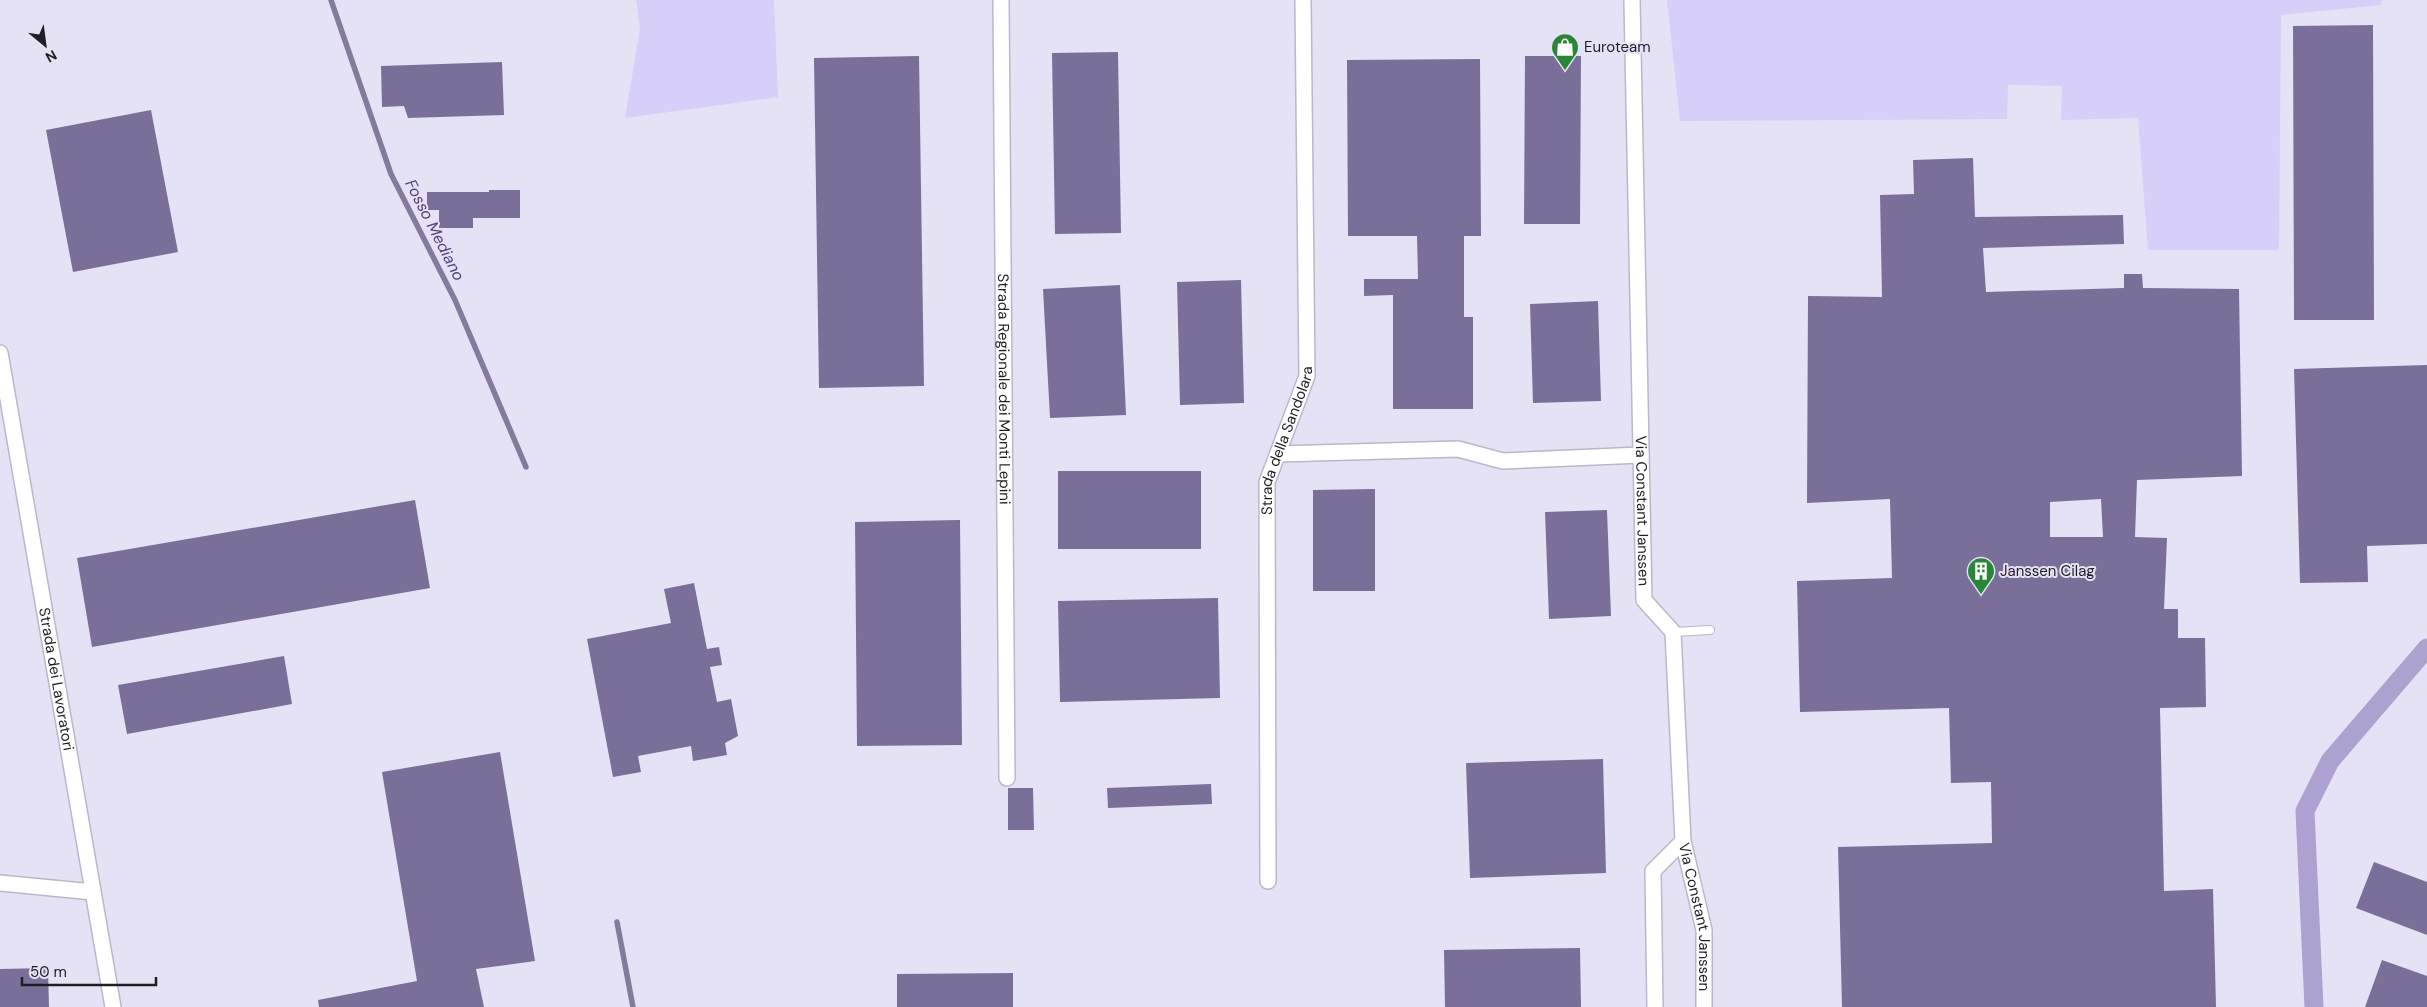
<svg xmlns="http://www.w3.org/2000/svg" width="2427" height="1007" viewBox="0 0 2427 1007" font-family="'DM Sans',sans-serif">
<rect width="100%" height="100%" fill="#e6e2f5"/>
<!-- green -->
<path fill="#d7cef9" d="M636 0H774L778 97 625 118 640 29Z
M1667 0H2382L2381 5 2281 15 2279 250H2148L2138 118 2061 120 2062 86 2008 85 2007 119 1680 121Z"/>
<g fill="none" stroke-linecap="round" stroke-linejoin="round">
<!-- stream -->
<path stroke="#837a9c" stroke-width="5.5" d="M331 0 391 174 455 300 526 467
M617 922 633 1007"/>
<!-- canal -->
<path stroke="#ada2cf" stroke-width="19" d="M2314 1007 2305 811 2330 761 2427 648"/>
</g>
<!-- building -->
<path fill="#796f98" fill-rule="evenodd" d="M2373 25 2374 320H2294L2293 26Z
M1118 52 1121 233 1055 234 1052 53Z
M919 56 924 386 819 388 814 58Z
M1525 56H1581L1580 224H1524Z
M1480 59 1481 236H1464V317H1473V409H1393V295L1364 296V279H1418L1417 236H1348L1347 60Z
M502 62 504 115 408 118 404 106 382 107 381 66Z
M151 110 178 252 73 272 46 130Z
M1973 158 1975 217 2123 215 2124 244 1983 248 1986 292 2124 288V274H2142L2143 288 2239 289 2242 476 2137 480 2135 537 2167 538 2164 609H2178V638H2205L2206 707 2160 708 2164 891 2213 889 2216 1007H1842L1838 847 1992 843 1991 782 1951 783 1949 708 1800 712 1797 581 1892 578 1890 499 1807 503 1808 296 1882 297 1880 195 1914 194 1913 160ZM2101 499 2103 537H2050V502Z
M489 190H520V218H473V228H439V210H427V192H489Z
M1241 280 1244 403 1180 405 1177 282Z
M1120 285 1126 415 1050 418 1043 289Z
M1598 301 1601 401 1533 403 1530 304Z
M2427 365V544L2367 546 2368 582 2300 583 2294 369Z
M1058 471H1201V549H1058Z
M1375 489V591H1313V490Z
M415 500 430 588 92 647 77 558Z
M1607 510 1611 616 1549 619 1545 512Z
M960 520 962 745 857 746 855 522Z
M694 583 707 649 719 647 722 665 710 667 717 702 731 699 738 736 725 743 727 755 693 761 691 746 638 756 641 772 613 777 587 639 671 623 664 589Z
M1218 598 1220 698 1060 702 1058 601Z
M284 656 292 704 127 734 118 685Z
M500 752 535 961 476 969 484 1007H319L318 1000 417 981 382 772Z
M1603 759 1606 873 1470 878 1466 763Z
M1211 784 1212 804 1108 808 1107 788Z
M1008 788H1033L1034 830H1008Z
M2374 862 2427 882V935L2356 908Z
M1580 948 1581 1007H1445L1444 950Z
M2382 960 2427 976V1007H2365Z
M48 968 49 1007H0V969Z
M1013 973V1007H897V974Z"/>
<g fill="none" stroke-linecap="round" stroke-linejoin="round">
<!-- lane casing -->
<g stroke="#bbb7ca" stroke-width="10">
<path id="lane" d="M1673 632 1710 630"/>
</g>
<!-- street casing -->
<g stroke="#bbb7ca" stroke-width="18">
<g id="street">
<path id="s1" d="M1001 0 1007 778"/>
<path id="s2" d="M1632 0 1644 600 1673 632 1683 841 1704 930V1007"/>
<path id="s3" d="M0 353 113 1007"/>
<path d="M1278 454 1458 449 1503 461 1641 455"/>
<path id="s4" d="M1268 881 1267 482 1307 376 1303 0"/>
<path d="M0 883 93 892"/>
<path d="M1655 1007 1653 871 1683 841"/>
</g>
</g>
<!-- lane -->
<use href="#lane" stroke="#fff" stroke-width="8"/>
<!-- street -->
<use href="#street" stroke="#fff" stroke-width="15"/>
</g>
<!-- icons -->
<defs>
<g id="shop-pin" transform="scale(1.4375)"><path d="M0 17L-7.5 6A9.5 9.5 0 1 1 7.5 6Z" fill="#2a8637" stroke="#e6e2f5"/><path d="M-5-2.5h2.3a2.7 3.5 0 0 1 5.4 0H5L5.5 6h-11ZM-1.5-2.5h3a1.5 2.3 0 0 0-3 0Z" fill="#fff"/></g>
<g id="building-pin" transform="scale(1.4375)"><path d="M0 17L-7.5 6A9.5 9.5 0 1 1 7.5 6Z" fill="#2a8637" stroke="#e6e2f5"/><path d="M-4-6H4V6H1V3H-1V6H-4ZM-2.5-4.3h1.7v1.8h-1.7ZM.8-4.3h1.7v1.8H.8ZM-2.5-1h1.7V.8h-1.7ZM.8-1h1.7V.8H.8Z" fill="#fff"/></g>
</defs>
<g fill-rule="evenodd">
<use href="#shop-pin" x="1565" y="47"/>
<use href="#building-pin" x="1981" y="571"/>
</g>
<g text-anchor="middle" dominant-baseline="central" stroke-width="4" stroke-linejoin="round" paint-order="stroke">
<!-- poi labels -->
<g font-size="15" fill="#201e25" stroke="#e6e2f5" text-anchor="start">
<text x="1584" y="47">Euroteam</text>
<text x="2000" y="571">Janssen Cilag</text>
</g>
<!-- street labels -->
<g font-size="15" fill="#201e25" stroke="#e6e2f5">
<text stroke="none"><textPath href="#s1" startOffset="389">Strada Regionale dei Monti Lepini</textPath></text>
<text stroke="none"><textPath href="#s4" startOffset="444">Strada della Sandolara</textPath></text>
<text stroke="none"><textPath href="#s2" startOffset="511">Via Constant Janssen</textPath></text>
<text stroke="none"><textPath href="#s3" startOffset="331">Strada dei Lavoratori</textPath></text>
<text stroke="none"><textPath href="#s2" startOffset="930">Via Constant Janssen</textPath></text>
</g>
<!-- water labels -->
<g font-size="16" font-style="italic" fill="#53427c" stroke="#e6e2f5">
<text transform="translate(435 230) rotate(63)">Fosso Mediano</text>
</g>
</g>
<!-- north arrow -->
<g transform="translate(45 45) rotate(151)" stroke="#e6e2f5" stroke-width="4" paint-order="stroke">
<path d="M0-4L9 19L0 12L-9 19Z" fill="#201e25"/>
<text y="-8" font-size="14" font-weight="bold" text-anchor="middle" fill="#201e25">N</text>
</g>
<!-- scale -->
<path d="M22 977v8h134v-8" fill="none" stroke="#201e25" stroke-width="2.5"/>
<text x="30" y="977" font-size="15" fill="#201e25" stroke="#e6e2f5" stroke-width="4" paint-order="stroke">50 m</text>
</svg>
